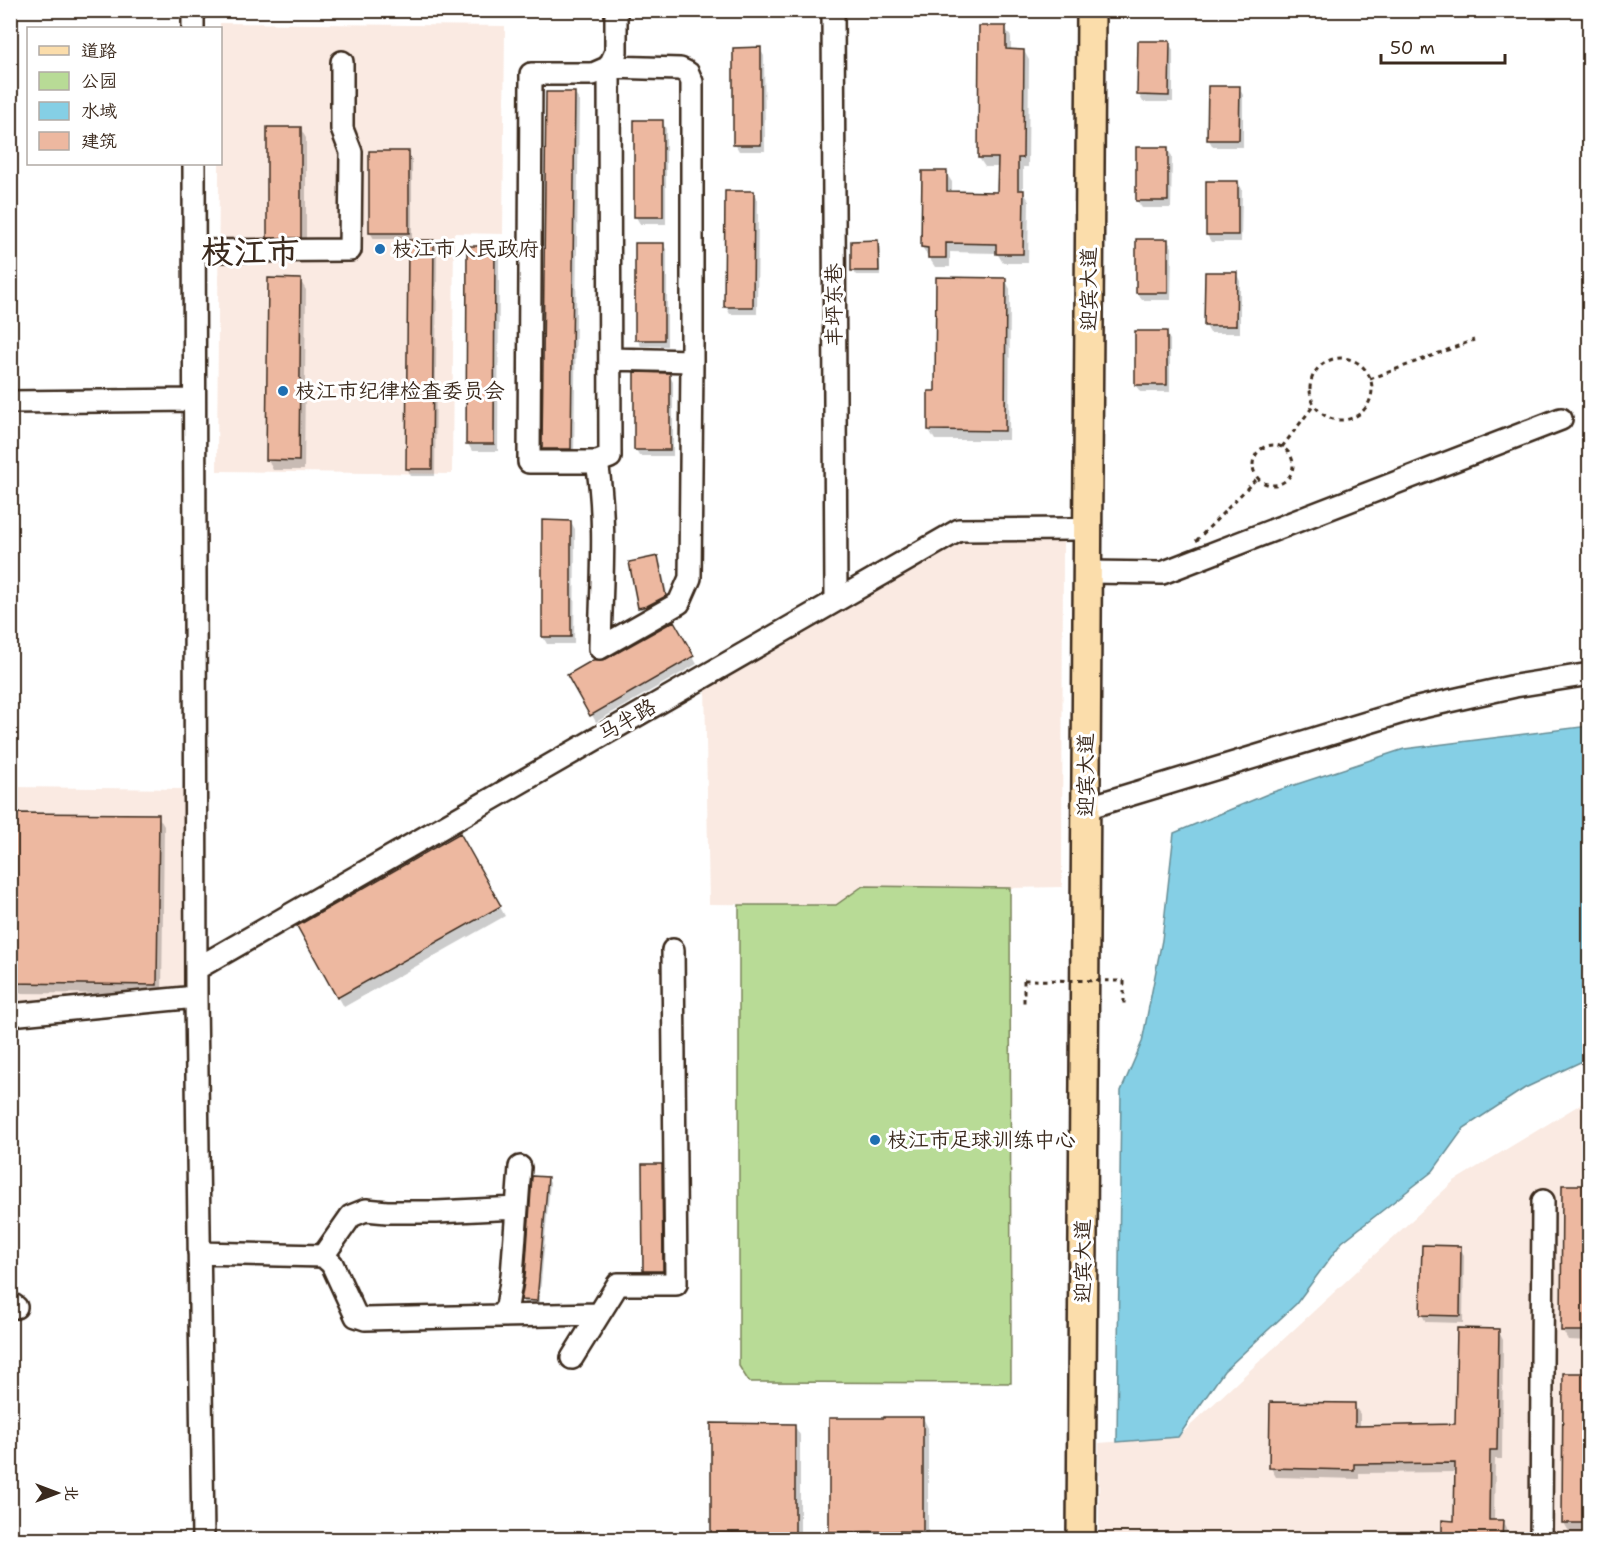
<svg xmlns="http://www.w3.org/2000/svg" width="1600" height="1550" viewBox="0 0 1600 1550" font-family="'Shantell Sans','LXGW WenKai TC',sans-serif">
<rect width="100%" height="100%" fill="#fff"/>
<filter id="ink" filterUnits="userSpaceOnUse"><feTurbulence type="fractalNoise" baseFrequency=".0167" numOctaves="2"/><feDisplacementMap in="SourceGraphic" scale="12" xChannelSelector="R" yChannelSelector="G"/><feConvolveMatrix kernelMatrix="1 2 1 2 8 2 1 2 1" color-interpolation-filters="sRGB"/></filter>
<g filter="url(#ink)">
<!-- built -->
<path fill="#faeae2" d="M220 23 505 26 503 234 454 233 452 474 217 471Z
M963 539H1063L1062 887 1010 888 863 886 836 905 709 904 705 683Z
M11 787 184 789 186 1009 11 1023Z
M1589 1099V1539L1099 1540V1443L1178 1437 1454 1181Z"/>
<!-- green -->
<path fill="#b8db96" stroke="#7a825a" stroke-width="1.5" d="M863 886 1010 888 1011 1383 749 1382 739 1366V905H836Z"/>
<!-- water -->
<path fill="#85cfe5" stroke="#678d95" stroke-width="1.5" d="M1589 726V1058L1525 1088 1464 1128 1433 1171 1342 1242 1296 1304 1224 1371 1178 1437 1117 1442 1121 1091 1142 1042 1162 940 1174 833 1270 793 1404 749Z"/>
<!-- shadow -->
<path fill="#0003" d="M1005 28 1011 37V51H1024L1029 60 1028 167H1023V190L1029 201 1028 263H1003L997 253 950 252V267H935L922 247 946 173 952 182V193H999V167H985L979 158Z
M1169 43 1173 50V102H1143L1139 95Z
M760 49 764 56 765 151H739L735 144Z
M1239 88 1243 95V147H1213L1209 140Z
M574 93 579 100 574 456H547L543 449Z
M662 121 666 129V224H640L636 217Z
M300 128 306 138V247H274L269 237Z
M1167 149 1172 156 1171 208H1142L1137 201Z
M408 152 412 159V242H433L437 249 435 476H411L407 468 409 239H374L370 232Z
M1238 182 1242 189 1241 242H1211L1207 235Z
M727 192 753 193 758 200 757 314H730L726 307Z
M1167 240 1172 247 1171 300H1142L1137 293Z
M877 242 880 246V275H856L853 271Z
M663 244 667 251V346H641L637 339Z
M494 248 499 255 498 451H472L468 444Z
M1236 273 1240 281V333H1210L1206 326Z
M1005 279 1010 289 1009 440H935L929 430 930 393H937Z
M300 280 306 290 304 470H273L268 460Z
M1166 332 1170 340V392H1140L1136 385Z
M669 375 673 382V456H639L635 449Z
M571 522 575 529 574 644H547L543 637Z
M657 558 661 565 669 603 644 615 640 608Z
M673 623 697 664 596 722 569 675 607 661Z
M10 814 158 816 164 826 162 994 10 993Z
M460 835 505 916 344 1007 299 926Z
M661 1166 664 1170 665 1275H647L644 1271Z
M547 1178 550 1183 539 1305 525 1304 523 1300Z
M1590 1187V1341L1568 1340 1563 1331Z
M1460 1248 1464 1255 1463 1323 1426 1322 1422 1315Z
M1498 1330 1503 1340 1502 1459H1495L1494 1521H1502L1507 1531V1540H1443L1444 1522H1455L1456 1472 1359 1473V1479L1276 1477 1271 1468 1354 1405 1360 1414V1427L1457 1426Z
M1590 1375V1533H1570L1564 1523Z
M923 1418 928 1428V1540H835L831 1532Z
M794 1425 800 1435V1540H716L712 1533Z"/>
<!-- building -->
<path fill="#edb8a0" stroke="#3b2a1e" stroke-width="1.5" d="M979 26H1006V49L1024 50 1023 158H1018V190H1024L1023 254H996V244L946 243V258H928V248L921 247 922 171H947V191L997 192 998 158H978Z
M1138 41H1170L1169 96 1137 95Z
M761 47V145H733V48Z
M1208 86H1240L1239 140H1207Z
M546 92H575L571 449H542Z
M634 120H663V217H634Z
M267 127H301V238H267Z
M1136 147H1168V201H1136Z
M369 151H409V233H369Z
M1206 181H1238V235H1206Z
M725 191H754L753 307H724Z
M1136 239H1168V293H1136Z
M408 240H434L432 469H406Z
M878 240 879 271H851V241Z
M635 243H664V340H635Z
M467 246H495L494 444H466Z
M1205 272H1237L1236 326H1204Z
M936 277 1006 278 1005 431 928 430V391H935Z
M268 278 301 279 299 461 266 460Z
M1135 331H1167V385H1135Z
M634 372 670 373V450H634Z
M542 520 571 521V637H542Z
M658 556 666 596 647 606 638 608 629 562Z
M674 621 694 656 590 716 567 675 593 660 606 659Z
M10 813 159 814 157 985 10 983Z
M460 833 501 906 337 998 297 926Z
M642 1164H662L663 1271H643Z
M532 1176 548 1177 537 1301 521 1300 525 1277Z
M1562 1185H1590V1331H1561Z
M1422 1245 1461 1246 1460 1316 1420 1315Z
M1457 1328 1499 1329 1497 1450H1490L1489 1520H1503L1502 1539H1442V1520L1454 1521 1455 1463 1354 1464V1470L1269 1468 1270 1402 1355 1403V1426L1455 1424Z
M1563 1373H1590V1523H1562Z
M884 1417H923V1531L829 1532V1418H884Z
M711 1423 795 1424V1534L711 1533Z"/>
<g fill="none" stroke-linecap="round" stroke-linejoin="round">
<!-- minor casing -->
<g stroke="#3b2a1e" stroke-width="26">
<path id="minor" d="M193 10V28
M833 10 836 599
M194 164 196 997 203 1540
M194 251 350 250 351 152 342 129V62
M610 359 692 361V82L688 73 680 69 609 67 610 457 597 462H529L531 74H593L609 67 616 52V10
M10 402 194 400
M597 462C607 523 601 586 600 648
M1088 572 1162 573 1561 419
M600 648 679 603 690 578 692 361
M1086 808 1409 710 1515 686 1590 674
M196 969 959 530 1074 529
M10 1015 196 997
M199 1253 323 1256 332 1264 356 1316 365 1319 500 1316 507 1307 512 1276 520 1167
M323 1256 351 1216 366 1210 387 1212H437L517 1208
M10 1303 16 1307
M500 1316 599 1314
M572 1358 618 1284H676L673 950
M1541 1540 1543 1201"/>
</g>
<!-- major casing -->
<g stroke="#3b2a1e" stroke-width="32">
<path id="major" d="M1081 1540 1091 10"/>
</g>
<!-- path -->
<path stroke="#3b2a1e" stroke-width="3" stroke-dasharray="4.5 4.5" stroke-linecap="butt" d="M1310 389a31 31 0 1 1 62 0a31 31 0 1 1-62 0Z
M1370 379 1474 340
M1253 465a20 20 0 1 1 40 0a20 20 0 1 1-40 0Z
M1282 447 1314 405
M1196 541 1257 478
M1024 980V1006
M1124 981V1008"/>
<!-- minor -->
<use href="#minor" stroke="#fff" stroke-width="21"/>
<!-- major -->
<use href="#major" stroke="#fbddab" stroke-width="27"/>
<!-- path-bridge -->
<path stroke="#3b2a1e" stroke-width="3" stroke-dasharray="4.5 4.5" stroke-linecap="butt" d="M1024 980 1124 981"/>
</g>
</g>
<!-- markers -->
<g fill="#1f6fb2" stroke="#fff" stroke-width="2">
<circle cx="380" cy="249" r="6"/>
<circle cx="283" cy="391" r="6"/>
<circle cx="875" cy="1140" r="6"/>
</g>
<g text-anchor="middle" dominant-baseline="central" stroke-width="6" stroke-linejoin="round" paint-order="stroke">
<!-- poi labels -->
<g font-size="21" fill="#3b2a1e" stroke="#fff" text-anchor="start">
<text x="392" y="249">枝江市人民政府</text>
<text x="295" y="391">枝江市纪律检查委员会</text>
<text x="887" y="1140">枝江市足球训练中心</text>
</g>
<!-- street labels -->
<g font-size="21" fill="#3b2a1e" stroke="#fff">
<text transform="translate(1089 289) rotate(-90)">迎宾大道</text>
<text transform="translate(834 305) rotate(-90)">丰坪东巷</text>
<text transform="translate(627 720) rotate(-30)">马半路</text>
<text transform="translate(1086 775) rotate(-90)">迎宾大道</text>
<text transform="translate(1083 1261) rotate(-90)">迎宾大道</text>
</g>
<!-- town labels -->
<g font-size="33" font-weight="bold" fill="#3b2a1e" stroke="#fff">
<text x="250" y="251">枝江市</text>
</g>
</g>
<!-- margin -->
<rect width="1600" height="1550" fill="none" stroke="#fff" stroke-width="36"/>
<rect x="18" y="18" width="1564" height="1514" fill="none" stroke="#3b2a1e" stroke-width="2" filter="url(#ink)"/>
<!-- legend -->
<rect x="27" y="27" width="195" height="138" fill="#ffffff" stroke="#b1aaa5" stroke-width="1.5"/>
<rect x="39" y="46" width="30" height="9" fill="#fbddab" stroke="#b1aaa5" stroke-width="1.5"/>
<text x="81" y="57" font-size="18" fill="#3b2a1e">道路</text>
<rect x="39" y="72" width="30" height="18" fill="#b8db96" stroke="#b1aaa5" stroke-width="1.5"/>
<text x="81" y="87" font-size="18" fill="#3b2a1e">公园</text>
<rect x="39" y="102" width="30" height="18" fill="#85cfe5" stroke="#b1aaa5" stroke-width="1.5"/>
<text x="81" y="117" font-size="18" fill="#3b2a1e">水域</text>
<rect x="39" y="132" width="30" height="18" fill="#edb8a0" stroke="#b1aaa5" stroke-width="1.5"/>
<text x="81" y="147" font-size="18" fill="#3b2a1e">建筑</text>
<!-- north arrow -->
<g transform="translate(57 1493) rotate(90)" stroke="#ffffff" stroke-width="4.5" paint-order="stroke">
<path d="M0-4.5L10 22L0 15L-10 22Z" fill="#3b2a1e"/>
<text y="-9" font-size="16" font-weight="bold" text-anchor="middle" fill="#3b2a1e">北</text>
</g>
<!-- scale -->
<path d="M1381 54v9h124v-9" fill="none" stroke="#3b2a1e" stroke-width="3"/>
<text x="1390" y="54" font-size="18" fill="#3b2a1e" stroke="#ffffff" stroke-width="4.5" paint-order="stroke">50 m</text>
</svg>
